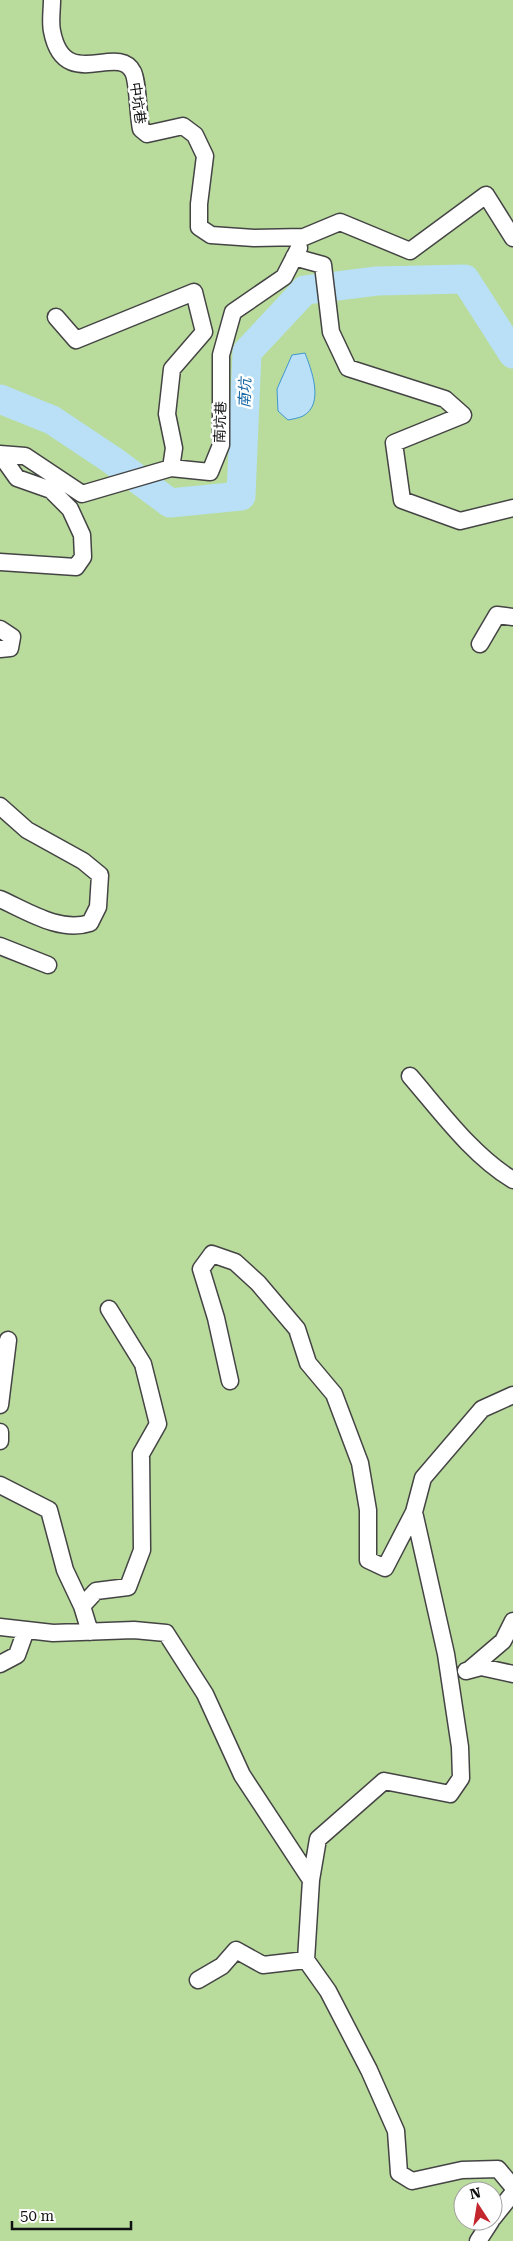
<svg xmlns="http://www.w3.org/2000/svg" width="513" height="2241" viewBox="0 0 513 2241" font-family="'Roboto Serif','Noto Sans TC',serif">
<rect width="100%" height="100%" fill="#fffdf5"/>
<!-- forest -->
<path fill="#b9dc9c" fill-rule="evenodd" d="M0 0H513V2241H0ZM463 2191H493V2221H463Z"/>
<!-- water -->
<path fill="#b9e0f7" stroke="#3f96cf" d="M305 353C311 369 325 404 303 416 299 418 293 419 288 420L278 411 277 389 292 355Z"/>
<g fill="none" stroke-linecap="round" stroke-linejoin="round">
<!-- river -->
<path stroke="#b9e0f7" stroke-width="29" d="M0 399 52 420 112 460 170 503 241 496 247 352 305 290 377 281 465 279 513 354"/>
<!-- minor casing -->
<g stroke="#444" stroke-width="19">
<path id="minor" d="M52 0C52 10 50 22 52 31 64 94 118 42 133 72 138 81 138 116 141 129L147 134 183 126 195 135 205 156 199 204V227L211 235 254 238 304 237 340 222 410 251 486 195 513 238
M294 257 323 265 331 332 348 368 445 399 463 415 394 443 402 500 460 521 513 508
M56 317 76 340 194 292 204 332 172 369 167 414 174 448 171 468
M0 454 25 456 82 494 171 468 210 472 221 445V355L233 312 284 277 299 248
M0 454 17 478 51 490 70 509 82 535 83 557 76 567 0 562
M0 629 12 637 10 648 0 649
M480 644 497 615 513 617
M0 806 27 830 83 861 100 875 98 907 90 923C60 933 27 911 0 899
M0 946 48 965
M410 1076C441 1112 472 1155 513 1180
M230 1381 216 1318 201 1269 212 1254 235 1262 258 1283 297 1329 308 1363 334 1394 360 1463 368 1510V1560L385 1568 414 1512 446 1654 460 1747 461 1778 450 1794 384 1781 318 1839 311 1880 306 1960 328 1991 369 2070 396 2131 399 2173 412 2181 462 2170 498 2169 513 2187
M0 1405 8 1340
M0 1432V1441
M0 1485 49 1510 65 1570 82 1606 90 1632
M414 1512 423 1478 482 1409 513 1395
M82 1606 96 1591 128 1587 142 1550 141 1454 158 1424 143 1364 109 1309
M0 1627 53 1633 134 1630 166 1633 205 1694 242 1775 311 1880
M0 1664 17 1655 26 1630
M469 1670 503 1641 513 1621
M466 1671 481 1667 513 1674
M198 1980 222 1966 236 1950 263 1965 306 1960
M493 2218 513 2193
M478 2241 491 2221"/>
</g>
<!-- minor -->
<use href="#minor" stroke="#fff" stroke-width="16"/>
</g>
<g text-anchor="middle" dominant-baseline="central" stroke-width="5" stroke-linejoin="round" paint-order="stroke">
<!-- street labels -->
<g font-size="14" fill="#111" stroke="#fff">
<text transform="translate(138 103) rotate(82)">中坑巷</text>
<text transform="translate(220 422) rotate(-88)">南坑巷</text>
</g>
<!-- water labels -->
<g font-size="15" font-style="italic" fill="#1768a6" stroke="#fff">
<text transform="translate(245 393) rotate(-88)">南坑</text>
</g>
</g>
<!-- north arrow -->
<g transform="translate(478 2206) rotate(348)"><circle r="24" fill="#ffffff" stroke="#a0a0a0"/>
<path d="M0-4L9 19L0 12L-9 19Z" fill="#c4262e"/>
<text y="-8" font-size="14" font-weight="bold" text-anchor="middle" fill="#111111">N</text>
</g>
<!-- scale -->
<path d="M12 2221v8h119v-8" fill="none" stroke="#111111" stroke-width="2.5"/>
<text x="20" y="2221" font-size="15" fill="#111111" stroke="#ffffff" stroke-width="4" paint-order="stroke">50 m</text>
</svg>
